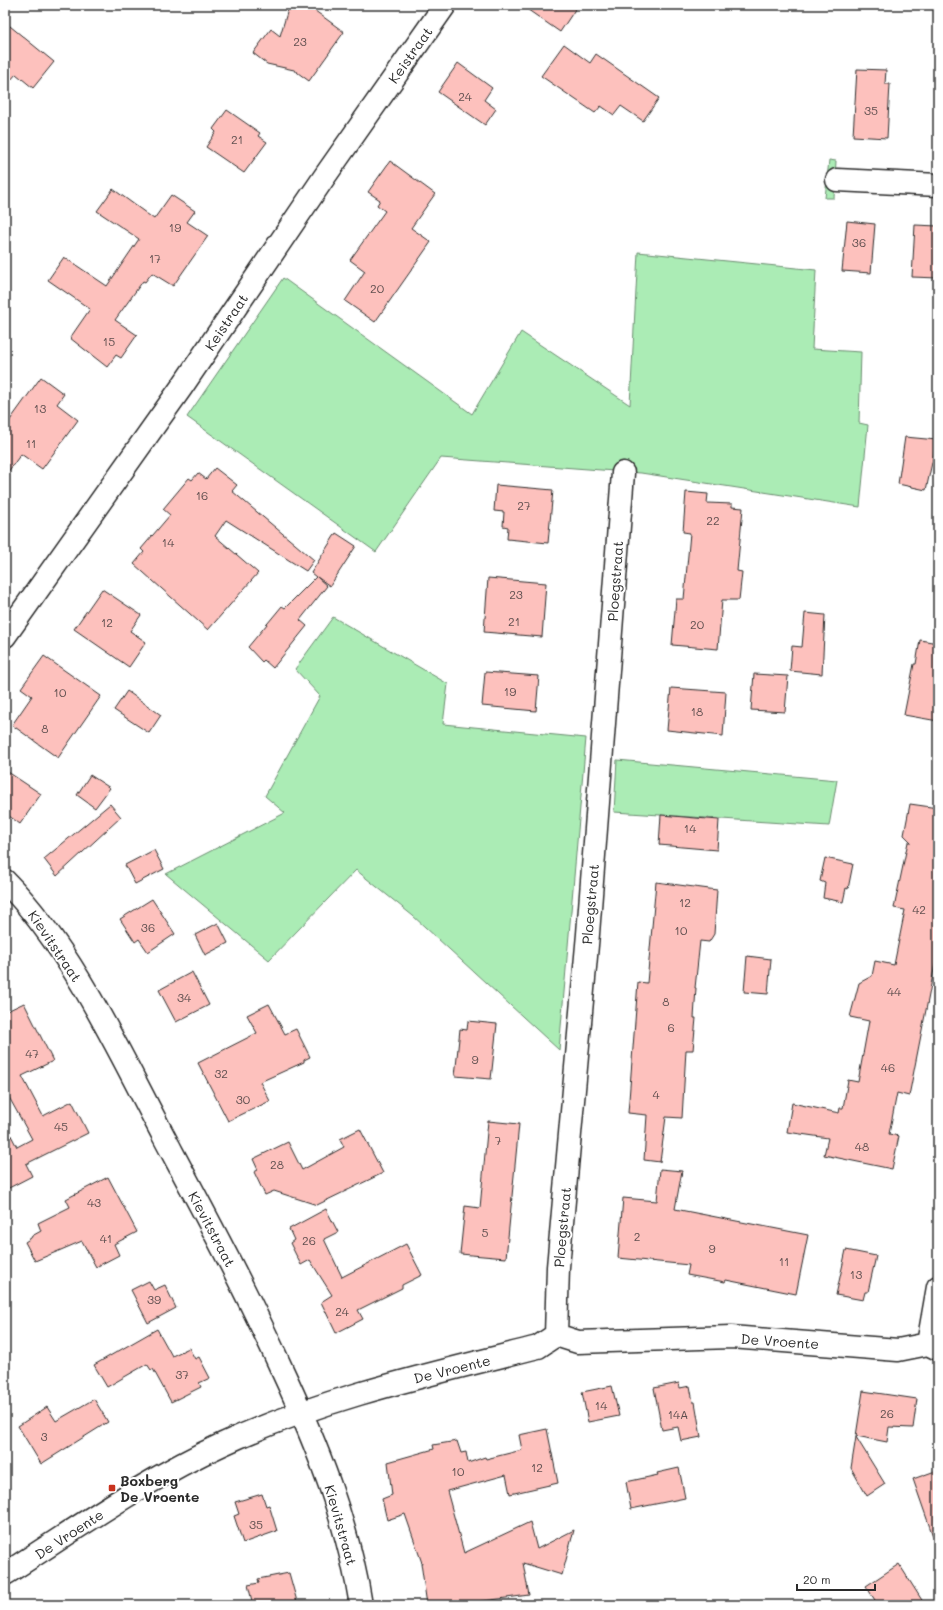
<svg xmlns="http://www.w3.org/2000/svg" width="943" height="1610" viewBox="0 0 943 1610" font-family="Mali,sans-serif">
<rect width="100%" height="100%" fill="#fff"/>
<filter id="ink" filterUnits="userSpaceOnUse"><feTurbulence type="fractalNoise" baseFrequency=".025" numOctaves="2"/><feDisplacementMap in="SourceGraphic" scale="8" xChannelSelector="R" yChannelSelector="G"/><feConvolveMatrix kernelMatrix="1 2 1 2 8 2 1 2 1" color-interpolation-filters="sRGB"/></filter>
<g filter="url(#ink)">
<!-- green -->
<path fill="#abecb5" stroke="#6b8c70" d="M829 160 836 161 834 198H825Z
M638 252 816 270 812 349 861 352 859 423 868 425 860 507 641 473 441 458 376 552 187 417 283 278 472 414 521 332 630 405Z
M333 617 448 684 443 724 586 738 559 1050 413 916 356 870 269 960 166 874 285 813 265 796 320 696 295 669Z
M617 760 837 780 829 826 614 812Z"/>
<!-- building -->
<path fill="#fdc1bd" stroke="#2b2b2b" d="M307 5 344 32 309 81 294 70 267 64 253 53 271 29 280 36 289 6 303 10Z
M521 5H578L560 32Z
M5 22 54 62 33 88 16 74 5 87Z
M564 44 590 63 596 54 659 98 643 121 621 106 614 115 601 106 595 113 541 76Z
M458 63 492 88 484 100 496 109 485 125 438 92Z
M857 69 886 70 885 84H890L887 138 853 136Z
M227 110 260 133 258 136 267 142 244 173 206 147 216 132 213 129Z
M390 161 435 194 411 228 431 242 375 322 345 301 365 271 350 260 385 211 377 205 380 200 368 192Z
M113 189 154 219 171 195 195 211 187 222 208 236 173 286 152 273 145 282 143 281 115 320 137 335 121 358 116 355 107 367 70 338 90 309 48 280 64 257 107 286 139 239 97 211Z
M847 221 875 224 871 273 842 271Z
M915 225 938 226V278L912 277Z
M41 377 64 394 57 404 78 420 42 469 21 454 5 476V427Z
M905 437 937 440 926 490 898 484Z
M215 468 237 485 232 491 314 560 306 571 226 520 215 536 258 573 208 630 134 564 144 552 141 549 170 515 163 509 189 478 192 480 198 473 206 479Z
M496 485 553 490 548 543 507 539 508 527 503 526 504 512 494 511Z
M686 492 708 494 707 503 732 504V507L743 508 737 571 742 572 739 600H722L718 649 672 645 676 599H684L690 533 683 532Z
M336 533 356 546 330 586 317 577 327 586 300 620 307 626 273 668 264 660 262 662 248 647 282 606 285 608 316 577 311 573Z
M488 578 546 583 542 637 484 632Z
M102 589 141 615 130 631 146 642 129 667 74 629Z
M805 613 825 615 822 674 790 671 792 646 802 647Z
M920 640 938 643V721L904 715 914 664H916Z
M44 656 101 696 58 758 12 725 32 696 21 688Z
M485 672 539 676 536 711 482 706Z
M754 674 788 676 785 712 751 710Z
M671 688 726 692 723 736 667 730Z
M127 691 161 715 149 733 114 710Z
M5 770 41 794 20 824 5 813Z
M90 775 110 788 95 808 77 795Z
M110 804 121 817 57 876 44 859Z
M910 804 938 808V949L909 1096 897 1093 889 1134 899 1136 892 1169 824 1155 828 1138 787 1132 792 1103 839 1113 840 1108H843L848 1080 858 1082 869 1021 850 1017 859 983 872 976 875 961 894 965 905 910 894 908 908 842H911L904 835Z
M661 815 719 820 717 850 659 845Z
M154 850 164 869 135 884 125 865Z
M825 858 853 864 848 889 846 888 843 902 823 898 825 883 820 881Z
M656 882 717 890 714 934 709 942 700 941 695 988H696L694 1018H696L693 1050H686L682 1118 666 1117 660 1162 644 1160 647 1115 628 1113 638 982 647 983Z
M152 899 175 934 148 952 139 939 135 942 120 919Z
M218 923 228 943 205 955 195 935Z
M747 956 771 959 768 994 744 992Z
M192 972 209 1005 176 1022 159 990Z
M24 1003 53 1061 22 1076 43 1116 72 1101 88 1133 26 1164 32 1176 5 1190V1124L17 1147 32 1139 5 1090V1012Z
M269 1004 285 1034 296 1029 310 1057 304 1060V1062L260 1082 270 1101 228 1121 198 1063 257 1033 247 1015Z
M468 1021 497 1024 491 1079 455 1076 460 1029 467 1030Z
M488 1121 519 1124 506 1258 460 1254 465 1206 480 1208Z
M360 1129 383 1173 317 1205 274 1191 265 1195 254 1172 258 1170 253 1159 288 1142 302 1170 344 1147 340 1139Z
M660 1169 682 1171 675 1209 808 1235 796 1294 726 1280 725 1282 687 1275 689 1265 618 1258 623 1198 657 1201Z
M108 1177 137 1232 114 1244 119 1255 96 1267 82 1241 35 1261 25 1242 31 1238 32 1236 41 1231 38 1223 70 1207 66 1199Z
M326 1209 338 1232 324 1239 342 1277 406 1244 422 1275 402 1285V1288L358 1310 363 1319 336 1333 321 1302 332 1295 310 1260 301 1265 290 1243 294 1240 289 1229Z
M846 1250 876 1256 868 1292H865L863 1300 836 1295Z
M149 1281 154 1290 165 1285 176 1308 148 1323 131 1290Z
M157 1329 172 1356 189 1348 195 1359 199 1357 210 1378 199 1383 201 1387 171 1402 153 1369 151 1370 147 1364 107 1387 94 1365Z
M679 1383 680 1388 690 1386 693 1402H695L701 1437 681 1441 678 1427 662 1430 654 1388Z
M612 1386 619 1416 588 1422 582 1392Z
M863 1391 917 1399 913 1428 889 1427 887 1442 856 1436Z
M94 1399 108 1422 41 1464 18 1426 47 1407 56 1421Z
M547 1429 558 1483 510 1494 506 1475 447 1491 464 1553 530 1522 537 1549 574 1530 562 1575 523 1563 529 1595 476 1602V1605H427L421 1563H422L405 1514 387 1520 382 1499 392 1495 388 1462 434 1449 433 1445 457 1441 461 1453 466 1452 468 1463 485 1457 486 1459 522 1450 519 1435Z
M856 1437 885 1484 867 1496 851 1468Z
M679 1468 685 1498 631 1509 626 1482 658 1475 657 1473Z
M938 1470V1541L935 1542 913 1479Z
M262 1494 266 1506 269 1505 277 1531 243 1543 234 1516 239 1514 235 1502Z
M899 1564 925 1605H878L866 1586Z
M289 1573 298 1605H253L248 1585 259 1583 258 1579Z"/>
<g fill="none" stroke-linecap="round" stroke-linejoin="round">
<!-- street casing -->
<g stroke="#2b2b2b" stroke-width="25">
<path id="street" d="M837 180 938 185
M5 636 181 388 325 176 445 5
M5 881C73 950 119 1052 164 1137 205 1214 246 1290 282 1370 317 1445 348 1523 361 1605
M556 1335 558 1267 588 934 623 473
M928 1344 938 1287
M5 1574C76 1529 146 1479 223 1444 323 1398 431 1374 538 1347L556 1335 578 1342 731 1337 898 1350 928 1344 938 1349"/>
</g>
<!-- street -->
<use href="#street" stroke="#fff" stroke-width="22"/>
</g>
</g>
<!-- markers -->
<rect fill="#c8321e" stroke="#fff" stroke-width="1.5" x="108" y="1484" width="8" height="8" rx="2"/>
<g text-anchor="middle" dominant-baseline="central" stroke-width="4" stroke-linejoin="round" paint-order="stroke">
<!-- number labels -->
<g font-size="12" fill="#605050">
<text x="300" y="41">23</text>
<text x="465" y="96">24</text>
<text x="871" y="110">35</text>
<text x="237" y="139">21</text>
<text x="175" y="227">19</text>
<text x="859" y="242">36</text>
<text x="155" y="258">17</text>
<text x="377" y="288">20</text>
<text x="109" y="341">15</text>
<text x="40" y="408">13</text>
<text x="31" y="443">11</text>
<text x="202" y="495">16</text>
<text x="524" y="505">27</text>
<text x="713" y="520">22</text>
<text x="168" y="542">14</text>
<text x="516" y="594">23</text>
<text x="514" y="621">21</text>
<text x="107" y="622">12</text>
<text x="697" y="624">20</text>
<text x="510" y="691">19</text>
<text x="60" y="692">10</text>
<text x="697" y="711">18</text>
<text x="45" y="728">8</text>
<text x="690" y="828">14</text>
<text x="685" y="902">12</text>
<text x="919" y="909">42</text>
<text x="148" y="927">36</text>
<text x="681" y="930">10</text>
<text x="894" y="991">44</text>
<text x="184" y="997">34</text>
<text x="666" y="1001">8</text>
<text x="671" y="1027">6</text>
<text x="32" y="1053">47</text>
<text x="475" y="1059">9</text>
<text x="888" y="1067">46</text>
<text x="221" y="1073">32</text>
<text x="656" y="1094">4</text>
<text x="243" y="1099">30</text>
<text x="61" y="1126">45</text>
<text x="498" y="1140">7</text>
<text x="862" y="1146">48</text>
<text x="277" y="1164">28</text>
<text x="94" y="1202">43</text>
<text x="485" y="1232">5</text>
<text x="637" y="1236">2</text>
<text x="106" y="1238">41</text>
<text x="309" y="1240">26</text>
<text x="712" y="1248">9</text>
<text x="784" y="1261">11</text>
<text x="856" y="1274">13</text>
<text x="154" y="1299">39</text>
<text x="342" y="1311">24</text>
<text x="182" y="1374">37</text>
<text x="601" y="1405">14</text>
<text x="887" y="1413">26</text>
<text x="678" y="1414">14A</text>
<text x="44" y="1436">3</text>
<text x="537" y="1467">12</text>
<text x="458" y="1471">10</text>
<text x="256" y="1524">35</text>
</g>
<!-- street labels -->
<g font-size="14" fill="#2b2b2b" stroke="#fff">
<text transform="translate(410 55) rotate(-55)">Keistraat</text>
<text transform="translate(226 322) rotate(-56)">Keistraat</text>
<text transform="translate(615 581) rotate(-86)">Ploegstraat</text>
<text transform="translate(590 904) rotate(-85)">Ploegstraat</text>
<text transform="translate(55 946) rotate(56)">Kievitstraat</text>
<text transform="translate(562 1227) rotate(-85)">Ploegstraat</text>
<text transform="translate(212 1229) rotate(62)">Kievitstraat</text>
<text transform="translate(780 1341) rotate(4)">De Vroente</text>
<text transform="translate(452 1369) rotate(-14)">De Vroente</text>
<text transform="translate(341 1525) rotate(74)">Kievitstraat</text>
<text transform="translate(69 1534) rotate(-33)">De Vroente</text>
</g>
<!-- poi labels -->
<g font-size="14" font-weight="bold" fill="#2b2b2b" stroke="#fff" text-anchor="start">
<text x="120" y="1480">Boxberg<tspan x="120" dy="16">De Vroente</tspan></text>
</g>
</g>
<!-- margin -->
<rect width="943" height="1610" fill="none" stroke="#fff" stroke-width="20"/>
<rect x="10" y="10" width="923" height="1590" fill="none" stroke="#2b2b2b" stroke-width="1.5" filter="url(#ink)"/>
<!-- scale -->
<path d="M797 1584v6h78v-6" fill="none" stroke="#2b2b2b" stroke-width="2"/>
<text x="803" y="1584" font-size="12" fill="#2b2b2b" stroke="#ffffff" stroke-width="3" paint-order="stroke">20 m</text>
</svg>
